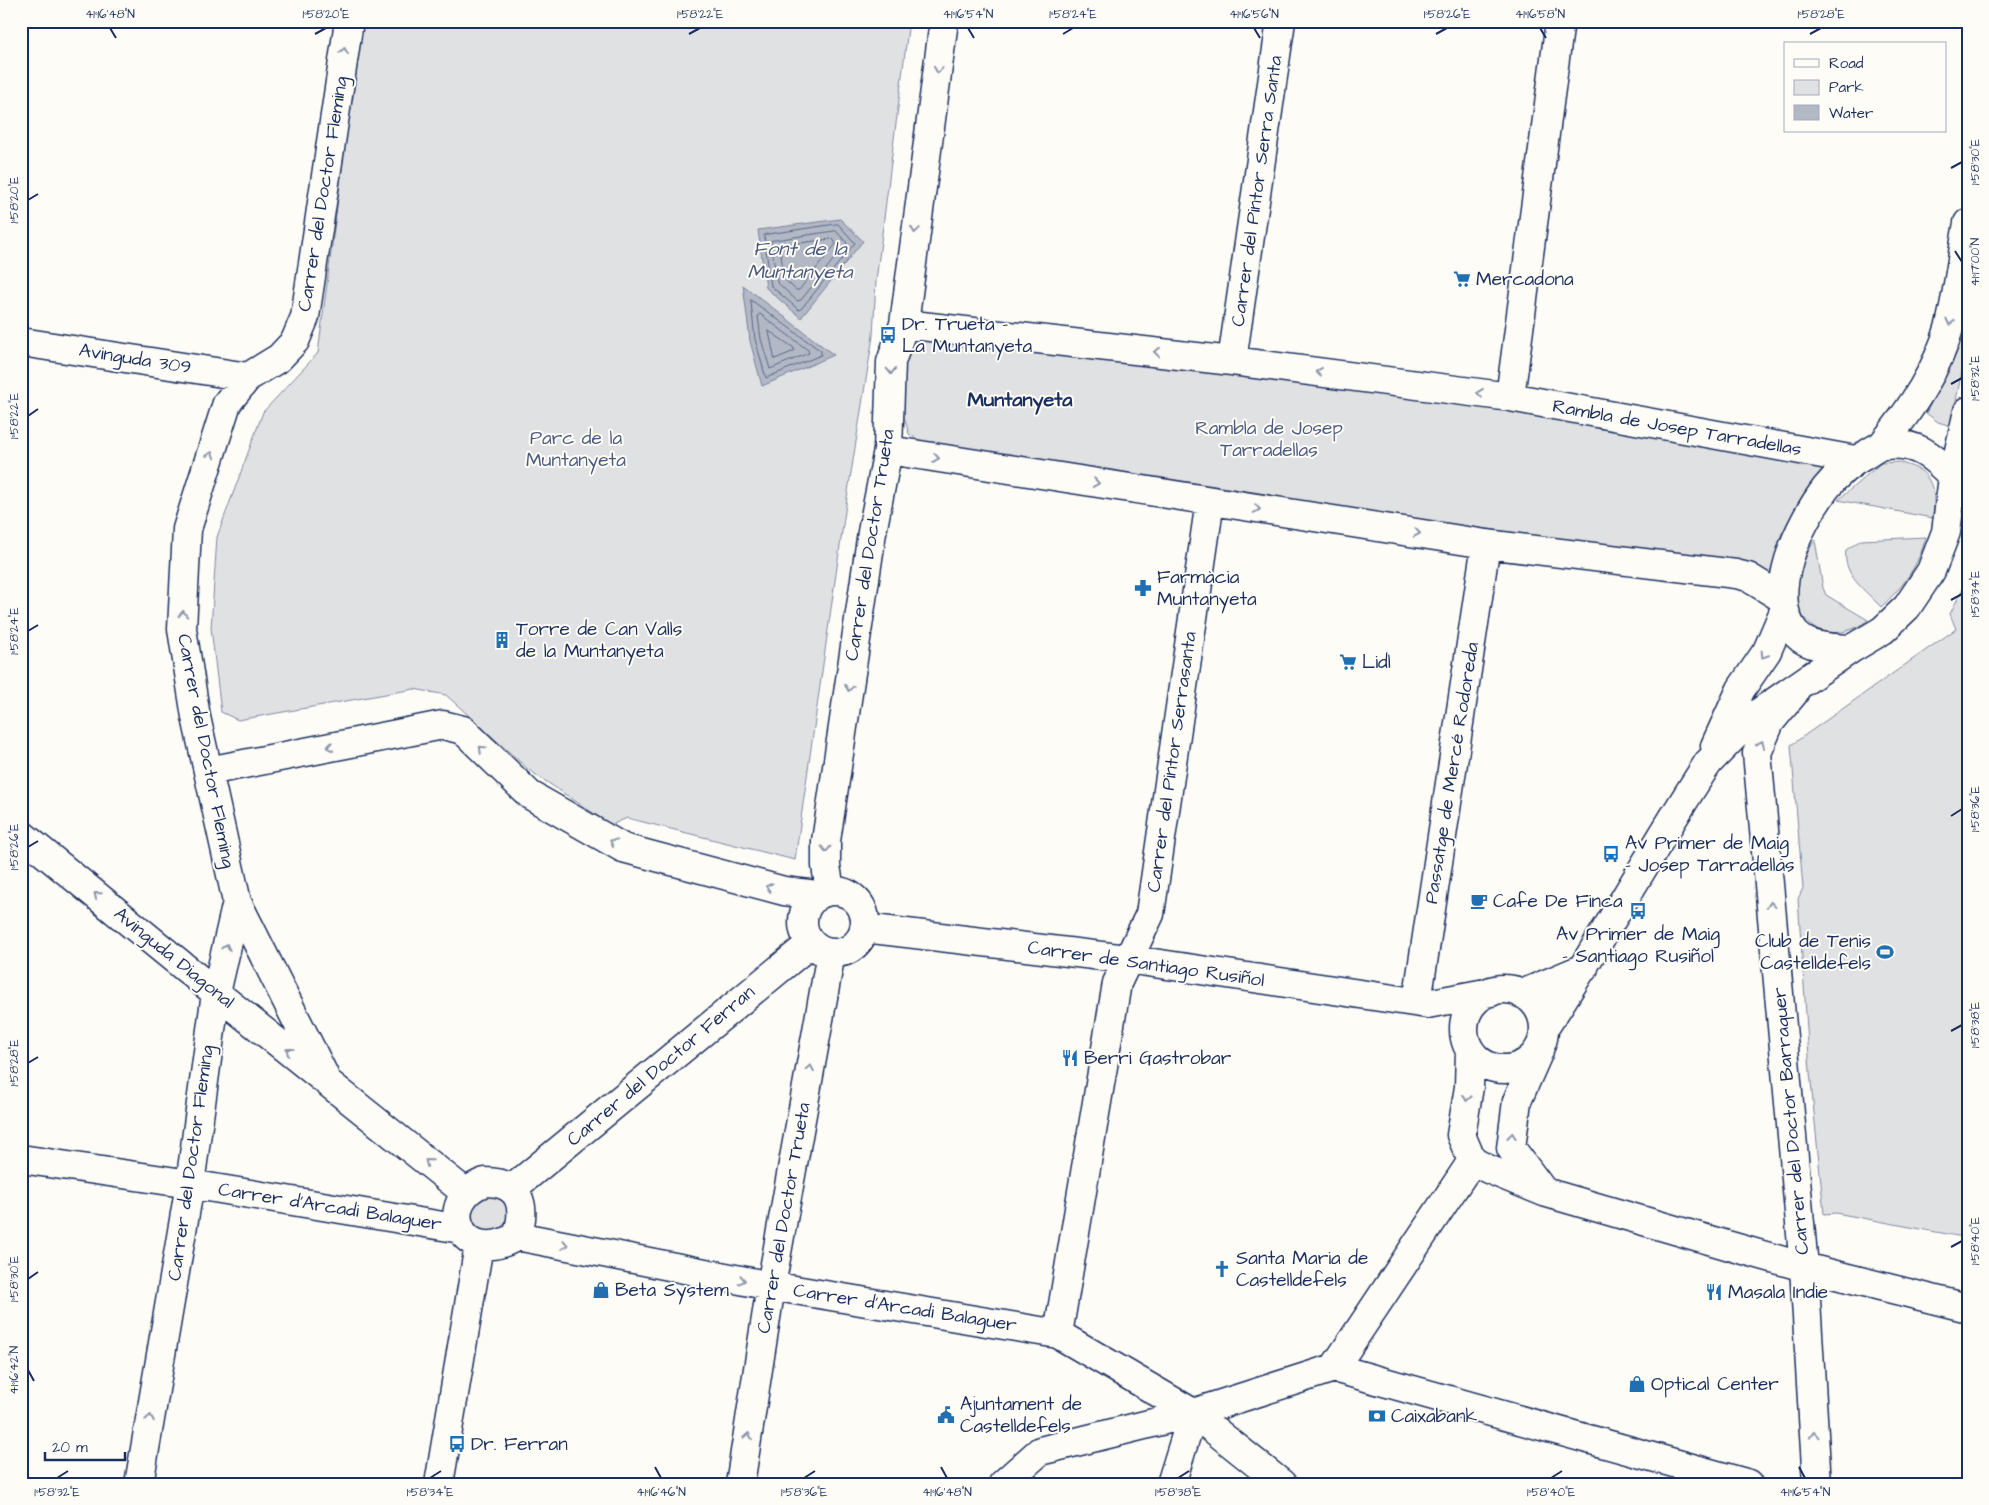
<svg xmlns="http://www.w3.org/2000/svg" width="1989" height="1505" viewBox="0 0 1989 1505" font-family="'Architects Daughter',sans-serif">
<rect width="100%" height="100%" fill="#fdfcf7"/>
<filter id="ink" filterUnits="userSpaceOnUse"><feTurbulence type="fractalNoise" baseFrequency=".02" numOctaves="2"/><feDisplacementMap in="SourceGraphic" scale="10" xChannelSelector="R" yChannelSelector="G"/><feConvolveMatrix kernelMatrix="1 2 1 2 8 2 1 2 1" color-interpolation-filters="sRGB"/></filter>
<g filter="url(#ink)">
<!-- green -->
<path fill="#e0e1e3" stroke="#7e88a0" d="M361 21H909L876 281 873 336 846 504 795 860 627 818 611 825 529 770 446 695 414 689 238 720 221 712 211 628 217 537 263 412 318 353Z
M1968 289V340L1951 426 1938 422 1926 413C1948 370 1959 336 1968 289Z
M930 332C1230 372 1531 407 1827 469L1800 500 1781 535 1770 573 1736 562 1262 499 924 443 909 434 903 413 906 346Z
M1899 462C1906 465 1916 467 1921 471 1935 482 1936 503 1932 518L1838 500 1881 463Z
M1926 537C1918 567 1903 587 1881 607 1866 591 1842 575 1846 550L1861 540Z
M1815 540 1823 588 1826 595 1868 620C1842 641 1802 637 1797 598 1795 579 1805 555 1815 540Z
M1968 578V1238L1836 1213 1824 1214 1810 1072 1798 899 1803 888 1791 745 1956 629 1950 614Z
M491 1195C504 1199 510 1208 507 1221L498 1230 480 1232 473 1222 472 1207 480 1197Z"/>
<!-- water -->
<path fill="#b3b8c5" stroke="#76819c" d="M840 219 863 241 801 318 766 288 758 230Z
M743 285 834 355 762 386 750 341Z"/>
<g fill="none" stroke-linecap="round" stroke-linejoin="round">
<!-- shore -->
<path stroke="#586687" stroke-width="1" d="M838 224 855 243 801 309 799 310 771 286 764 235Z
M836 231 847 243 801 300 797 301 777 282 771 241Z
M833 239 836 244 799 290H796L784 279 780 246Z
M751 300 821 351V355L766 378 755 339Z
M760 314 808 350 809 353 770 369 761 339 758 316Z
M769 331 794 348V351L775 359Z"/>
<!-- street casing -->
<g stroke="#1b2f5e" stroke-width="31">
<path id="street" d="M904 324 1232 361 1510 397 1855 460
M21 342 248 377
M1232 361 1281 21
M1510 397 1560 21
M888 450 1486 544 1736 574 1748 577 1782 598
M1794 693 1770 722 1757 753 1804 1267 1817 1484
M208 771 443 725 463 730 530 795 623 848 784 891 817 895
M21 834 216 993 466 1193
M830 890 826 866V841L872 532 888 450 891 362 904 324 944 21
M803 922a31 31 0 1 1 62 0a31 31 0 1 1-62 0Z
M237 902 324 1075
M864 928 1127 959 1427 1004 1491 992
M1464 1029a40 40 0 1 1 80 0a40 40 0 1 1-80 0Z
M1522 994 1584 968
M1417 1002 1486 544
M1545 1027C1602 941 1651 850 1708 763
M1470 1050 1469 1087 1461 1135 1472 1161 1488 1169 1544 1192 1737 1248 1804 1267 1968 1308
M1539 1051 1517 1101 1511 1148 1544 1192
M21 1159 190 1184 461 1229
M485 1182C521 1182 527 1206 517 1236 461 1270 433 1200 485 1182Z
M512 1189 811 943
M517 1236 771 1286 1058 1334 1193 1413 1040 1451 1003 1484
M1058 1334 1117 983 1150 914 1210 501
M1334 1368 1749 1484
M1334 1368 1472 1161
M1193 1413 1282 1484
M139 1484 190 1184 216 993 237 902 196 717 182 629 187 529 227 403 248 377 279 358 295 341 305 317 349 21
M439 1484 479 1245
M740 1484 771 1286 831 953
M1171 1484 1193 1413 1334 1368"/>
</g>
<!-- secondary casing -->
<g stroke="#1b2f5e" stroke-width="31">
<path id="secondary" d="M1882 445C1911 409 1938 370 1950 325 1958 292 1962 256 1968 223
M1851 649C1835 648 1809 648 1797 635 1763 596 1800 522 1826 488 1837 474 1852 462 1867 454 1872 451 1878 446 1884 445 1916 441 1933 456 1953 477
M1715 746 1741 689 1767 651 1784 611
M1708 763 1754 716 1851 649 1883 630 1907 607 1931 571 1946 532 1953 477 1968 411"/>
</g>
<!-- street -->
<use href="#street" stroke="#fdfcf7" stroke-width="28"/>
<!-- secondary -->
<use href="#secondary" stroke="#fdfcf7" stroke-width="28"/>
</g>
<!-- one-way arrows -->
<defs><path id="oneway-chevron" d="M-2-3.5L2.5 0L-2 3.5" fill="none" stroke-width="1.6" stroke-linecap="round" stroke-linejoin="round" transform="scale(1.25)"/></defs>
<g stroke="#8c96aa">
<use href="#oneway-chevron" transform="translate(344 51) rotate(-82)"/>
<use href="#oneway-chevron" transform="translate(938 70) rotate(98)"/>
<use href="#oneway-chevron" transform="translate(915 230) rotate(98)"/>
<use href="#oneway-chevron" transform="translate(1950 322) rotate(103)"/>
<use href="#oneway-chevron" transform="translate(1157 352) rotate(-174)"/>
<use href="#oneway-chevron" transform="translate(891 371) rotate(89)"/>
<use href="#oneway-chevron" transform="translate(1319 372) rotate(-173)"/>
<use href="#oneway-chevron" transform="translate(1480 393) rotate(-173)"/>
<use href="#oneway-chevron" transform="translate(211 455) rotate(-72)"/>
<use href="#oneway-chevron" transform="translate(936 458) rotate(9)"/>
<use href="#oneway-chevron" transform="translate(1096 483) rotate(9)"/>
<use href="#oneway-chevron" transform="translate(1257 509) rotate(9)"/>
<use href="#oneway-chevron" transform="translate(1417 533) rotate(9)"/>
<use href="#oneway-chevron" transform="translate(183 614) rotate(-87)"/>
<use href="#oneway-chevron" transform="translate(1764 655) rotate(122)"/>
<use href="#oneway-chevron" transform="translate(849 688) rotate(98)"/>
<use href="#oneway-chevron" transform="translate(1761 744) rotate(-67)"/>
<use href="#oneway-chevron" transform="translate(330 747) rotate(169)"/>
<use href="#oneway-chevron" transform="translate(482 749) rotate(-136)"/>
<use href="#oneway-chevron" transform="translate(613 842) rotate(-151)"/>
<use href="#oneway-chevron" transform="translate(826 849) rotate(91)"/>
<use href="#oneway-chevron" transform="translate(769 887) rotate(-165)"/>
<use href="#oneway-chevron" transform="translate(97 895) rotate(-141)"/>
<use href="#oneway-chevron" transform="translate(1771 905) rotate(-95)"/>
<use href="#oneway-chevron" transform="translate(226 947) rotate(-77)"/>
<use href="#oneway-chevron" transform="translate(289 1051) rotate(-142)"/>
<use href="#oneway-chevron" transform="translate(810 1068) rotate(-80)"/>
<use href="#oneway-chevron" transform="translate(1467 1098) rotate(100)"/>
<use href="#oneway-chevron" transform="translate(1512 1136) rotate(-83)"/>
<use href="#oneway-chevron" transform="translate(428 1162) rotate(-141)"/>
<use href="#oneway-chevron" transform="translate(565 1245) rotate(11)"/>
<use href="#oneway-chevron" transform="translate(742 1280) rotate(11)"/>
<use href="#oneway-chevron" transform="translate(150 1418) rotate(-80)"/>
<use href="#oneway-chevron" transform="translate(1814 1435) rotate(-93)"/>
<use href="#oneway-chevron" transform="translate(748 1436) rotate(-81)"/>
</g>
</g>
<!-- ticks -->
<path fill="none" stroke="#1b2f5e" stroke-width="2" d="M110 28 116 38M968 28 974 38M1254 28 1260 38M1540 28 1546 38M315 34 326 28M689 34 700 28M1063 34 1073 28M1436 34 1447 28M1810 34 1821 28M1951 168 1962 162M28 200 38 194M1955 251 1962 262M1951 384 1962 378M28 416 38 409M1951 600 1962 594M28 631 38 625M1951 816 1962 809M28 847 38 841M1951 1031 1962 1025M28 1063 38 1057M1951 1247 1962 1241M28 1279 38 1272M28 1370 34 1381M655 1467 661 1478M941 1467 947 1478M1799 1467 1805 1478M57 1478 68 1471M430 1478 441 1471M804 1478 815 1471M1178 1478 1189 1471M1551 1478 1562 1471"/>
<!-- icons -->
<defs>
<g id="supermarket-bare" transform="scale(1.35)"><path d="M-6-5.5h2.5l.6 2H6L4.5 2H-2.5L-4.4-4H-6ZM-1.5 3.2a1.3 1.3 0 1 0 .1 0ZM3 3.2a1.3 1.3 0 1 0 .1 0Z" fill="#1f6fb2" stroke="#fdfcf7" stroke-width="2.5" paint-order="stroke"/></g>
<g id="bus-bare" transform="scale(1.35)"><path d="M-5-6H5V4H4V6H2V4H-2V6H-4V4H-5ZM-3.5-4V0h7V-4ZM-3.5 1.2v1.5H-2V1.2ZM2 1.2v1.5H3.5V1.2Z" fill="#1f6fb2" stroke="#fdfcf7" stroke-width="2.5" paint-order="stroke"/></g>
<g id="pharmacy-bare" transform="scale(1.35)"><path d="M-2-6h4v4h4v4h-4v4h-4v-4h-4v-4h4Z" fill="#1f6fb2" stroke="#fdfcf7" stroke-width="2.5" paint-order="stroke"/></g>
<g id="building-bare" transform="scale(1.35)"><path d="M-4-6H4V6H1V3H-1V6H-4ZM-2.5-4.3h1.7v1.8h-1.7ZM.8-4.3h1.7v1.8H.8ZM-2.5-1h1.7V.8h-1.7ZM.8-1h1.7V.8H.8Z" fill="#1f6fb2" stroke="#fdfcf7" stroke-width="2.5" paint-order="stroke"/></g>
<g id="cafe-bare" transform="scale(1.35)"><path d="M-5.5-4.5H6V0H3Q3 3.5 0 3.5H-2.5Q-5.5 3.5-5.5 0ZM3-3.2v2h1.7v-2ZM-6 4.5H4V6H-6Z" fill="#1f6fb2" stroke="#fdfcf7" stroke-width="2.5" paint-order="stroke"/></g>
<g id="stadium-bare" transform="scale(1.35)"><path d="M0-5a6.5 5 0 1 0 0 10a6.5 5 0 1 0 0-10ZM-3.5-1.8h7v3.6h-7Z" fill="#1f6fb2" stroke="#fdfcf7" stroke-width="2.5" paint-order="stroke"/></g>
<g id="restaurant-bare" transform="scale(1.35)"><path d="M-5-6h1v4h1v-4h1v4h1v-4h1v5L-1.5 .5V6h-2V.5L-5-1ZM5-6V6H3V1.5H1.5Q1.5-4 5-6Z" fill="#1f6fb2" stroke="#fdfcf7" stroke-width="2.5" paint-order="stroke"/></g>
<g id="church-bare" transform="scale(1.35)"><path d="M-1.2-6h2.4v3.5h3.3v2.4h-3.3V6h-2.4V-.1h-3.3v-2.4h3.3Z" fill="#1f6fb2" stroke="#fdfcf7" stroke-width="2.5" paint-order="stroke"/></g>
<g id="shop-bare" transform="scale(1.35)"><path d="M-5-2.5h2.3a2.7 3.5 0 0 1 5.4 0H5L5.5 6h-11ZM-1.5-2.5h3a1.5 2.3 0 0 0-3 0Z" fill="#1f6fb2" stroke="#fdfcf7" stroke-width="2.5" paint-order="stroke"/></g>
<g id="civic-bare" transform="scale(1.35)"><path d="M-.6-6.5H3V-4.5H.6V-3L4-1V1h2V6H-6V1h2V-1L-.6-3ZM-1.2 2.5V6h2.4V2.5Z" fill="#1f6fb2" stroke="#fdfcf7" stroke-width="2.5" paint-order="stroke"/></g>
<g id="bank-bare" transform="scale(1.35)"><path d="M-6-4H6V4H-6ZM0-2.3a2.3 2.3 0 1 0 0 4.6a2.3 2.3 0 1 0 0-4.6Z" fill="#1f6fb2" stroke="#fdfcf7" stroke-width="2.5" paint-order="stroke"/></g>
</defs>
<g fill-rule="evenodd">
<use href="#supermarket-bare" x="1462" y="279"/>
<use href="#bus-bare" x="888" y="335"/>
<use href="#pharmacy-bare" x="1143" y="588"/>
<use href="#building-bare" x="502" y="640"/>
<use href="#supermarket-bare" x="1348" y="662"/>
<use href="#bus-bare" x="1611" y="854"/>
<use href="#cafe-bare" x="1479" y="901"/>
<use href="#bus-bare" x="1638" y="911"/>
<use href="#stadium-bare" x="1885" y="952"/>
<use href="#restaurant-bare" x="1070" y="1058"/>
<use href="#church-bare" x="1222" y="1269"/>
<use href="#shop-bare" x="601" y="1290"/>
<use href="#restaurant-bare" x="1714" y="1292"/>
<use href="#shop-bare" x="1637" y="1384"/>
<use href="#civic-bare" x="946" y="1415"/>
<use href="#bank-bare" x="1377" y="1416"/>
<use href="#bus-bare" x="457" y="1444"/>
</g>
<g text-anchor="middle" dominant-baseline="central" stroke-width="4" stroke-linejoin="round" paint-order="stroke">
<!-- street labels -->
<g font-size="19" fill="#1b2f5e" stroke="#fdfcf7">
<text transform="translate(1257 191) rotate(-82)">Carrer del Pintor Serra Santa</text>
<text transform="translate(323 194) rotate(-81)">Carrer del Doctor Fleming</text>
<text transform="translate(135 359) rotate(9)">Avinguda 309</text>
<text transform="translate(1677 428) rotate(10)">Rambla de Josep Tarradellas</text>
<text transform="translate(870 545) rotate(-81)">Carrer del Doctor Trueta</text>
<text transform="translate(206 751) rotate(79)">Carrer del Doctor Fleming</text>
<text transform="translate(1172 762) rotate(-82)">Carrer del Pintor Serrasanta</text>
<text transform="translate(1452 773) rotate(-81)">Passatge de Mercé Rodoreda</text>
<text transform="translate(174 958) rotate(39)">Avinguda Diagonal</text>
<text transform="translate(1146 964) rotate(8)">Carrer de Santiago Rusiñol</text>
<text transform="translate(661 1066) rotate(-40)">Carrer del Doctor Ferran</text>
<text transform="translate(1791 1121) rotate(-95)">Carrer del Doctor Barraquer</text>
<text transform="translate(191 1163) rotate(-82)">Carrer del Doctor Fleming</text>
<text transform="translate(330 1207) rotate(9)">Carrer d'Arcadi Balaguer</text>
<text transform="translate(784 1218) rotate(-80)">Carrer del Doctor Trueta</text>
<text transform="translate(905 1308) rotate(9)">Carrer d'Arcadi Balaguer</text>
</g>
<!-- poi labels -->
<g font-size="19" fill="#1b2f5e" stroke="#fdfcf7" text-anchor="start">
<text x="1476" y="279">Mercadona</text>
<text x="902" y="324">Dr. Trueta -<tspan x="902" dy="22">La Muntanyeta</tspan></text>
<text x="1157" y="577">Farmàcia<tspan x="1157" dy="22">Muntanyeta</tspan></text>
<text x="516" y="629">Torre de Can Valls<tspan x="516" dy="22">de la Muntanyeta</tspan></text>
<text x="1362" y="662">Lidl</text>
<text x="1625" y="843">Av Primer de Maig<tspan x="1625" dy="22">- Josep Tarradellas</tspan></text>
<text x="1493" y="901">Cafe De Finca</text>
<text x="1638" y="934" text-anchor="middle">Av Primer de Maig<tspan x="1638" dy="22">- Santiago Rusiñol</tspan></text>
<text x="1871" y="941" text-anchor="end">Club de Tenis<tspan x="1871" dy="22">Castelldefels</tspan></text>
<text x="1084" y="1058">Berri Gastrobar</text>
<text x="1236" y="1258">Santa Maria de<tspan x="1236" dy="22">Castelldefels</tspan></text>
<text x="615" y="1290">Beta System</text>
<text x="1728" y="1292">Masala Indie</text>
<text x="1651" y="1384">Optical Center</text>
<text x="960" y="1404">Ajuntament de<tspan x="960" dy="22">Castelldefels</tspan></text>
<text x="1391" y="1416">Caixabank</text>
<text x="471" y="1444">Dr. Ferran</text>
</g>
<!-- park labels -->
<g font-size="19" fill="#4c5c7f" stroke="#fdfcf7">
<text x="1269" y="428">Rambla de Josep<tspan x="1269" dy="22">Tarradellas</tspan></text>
<text x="576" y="438">Parc de la<tspan x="576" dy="22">Muntanyeta</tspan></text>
</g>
<!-- water labels -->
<g font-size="20" font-style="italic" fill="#49587d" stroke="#fdfcf7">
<text x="800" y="249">Font de la<tspan x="800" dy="23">Muntanyeta</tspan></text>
</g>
<!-- neighbourhood labels -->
<g font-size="20" font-weight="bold" fill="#1b2f5e" stroke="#fdfcf7">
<text x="1020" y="400">Muntanyeta</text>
</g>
</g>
<!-- margin -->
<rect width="1989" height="1505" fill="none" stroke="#fdfcf7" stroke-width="55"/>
<!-- legend -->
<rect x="1784" y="42" width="162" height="90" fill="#fdfcf7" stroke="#a3aaba"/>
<rect x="1794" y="59" width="25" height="8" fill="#fdfcf7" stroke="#a3aaba"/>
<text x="1829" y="68" font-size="15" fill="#1b2f5e">Road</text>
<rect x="1794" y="80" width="25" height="15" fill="#e0e1e3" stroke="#a3aaba"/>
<text x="1829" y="92" font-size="15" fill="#1b2f5e">Park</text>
<rect x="1794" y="105" width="25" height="15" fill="#b3b8c5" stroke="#a3aaba"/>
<text x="1829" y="118" font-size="15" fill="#1b2f5e">Water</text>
<!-- scale -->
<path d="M45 1452v8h80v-8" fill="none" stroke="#1b2f5e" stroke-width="2.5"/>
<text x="52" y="1452" font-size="15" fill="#1b2f5e" stroke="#fdfcf7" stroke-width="4" paint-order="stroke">20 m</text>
<rect x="28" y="28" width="1934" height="1450" fill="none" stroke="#1b2f5e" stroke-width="2"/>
<g font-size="12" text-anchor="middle" fill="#1b2f5e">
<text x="110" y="18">41°16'48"N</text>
<text x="326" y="18">1°58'20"E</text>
<text x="700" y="18">1°58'22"E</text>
<text x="968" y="18">41°16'54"N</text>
<text x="1073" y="18">1°58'24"E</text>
<text x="1254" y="18">41°16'56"N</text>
<text x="1447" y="18">1°58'26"E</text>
<text x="1540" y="18">41°16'58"N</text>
<text x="1821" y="18">1°58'28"E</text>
<text transform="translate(1975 162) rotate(-90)" y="4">1°58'30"E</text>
<text transform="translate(14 200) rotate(-90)" y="4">1°58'20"E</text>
<text transform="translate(1975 262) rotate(-90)" y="4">41°17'00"N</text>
<text transform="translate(1975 378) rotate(-90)" y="4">1°58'32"E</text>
<text transform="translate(14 416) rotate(-90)" y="4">1°58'22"E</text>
<text transform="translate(1975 594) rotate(-90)" y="4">1°58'34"E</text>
<text transform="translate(14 631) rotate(-90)" y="4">1°58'24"E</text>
<text transform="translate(1975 809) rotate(-90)" y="4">1°58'36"E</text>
<text transform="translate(14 847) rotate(-90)" y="4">1°58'26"E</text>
<text transform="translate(1975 1025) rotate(-90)" y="4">1°58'38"E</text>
<text transform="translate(14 1063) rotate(-90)" y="4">1°58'28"E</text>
<text transform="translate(1975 1241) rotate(-90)" y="4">1°58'40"E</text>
<text transform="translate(14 1279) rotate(-90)" y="4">1°58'30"E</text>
<text transform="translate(14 1370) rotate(-90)" y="4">41°16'42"N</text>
<text x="57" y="1496">1°58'32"E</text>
<text x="430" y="1496">1°58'34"E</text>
<text x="661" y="1496">41°16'46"N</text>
<text x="804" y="1496">1°58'36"E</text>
<text x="947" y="1496">41°16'48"N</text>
<text x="1178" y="1496">1°58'38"E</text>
<text x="1551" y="1496">1°58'40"E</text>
<text x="1805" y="1496">41°16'54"N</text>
</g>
</svg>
